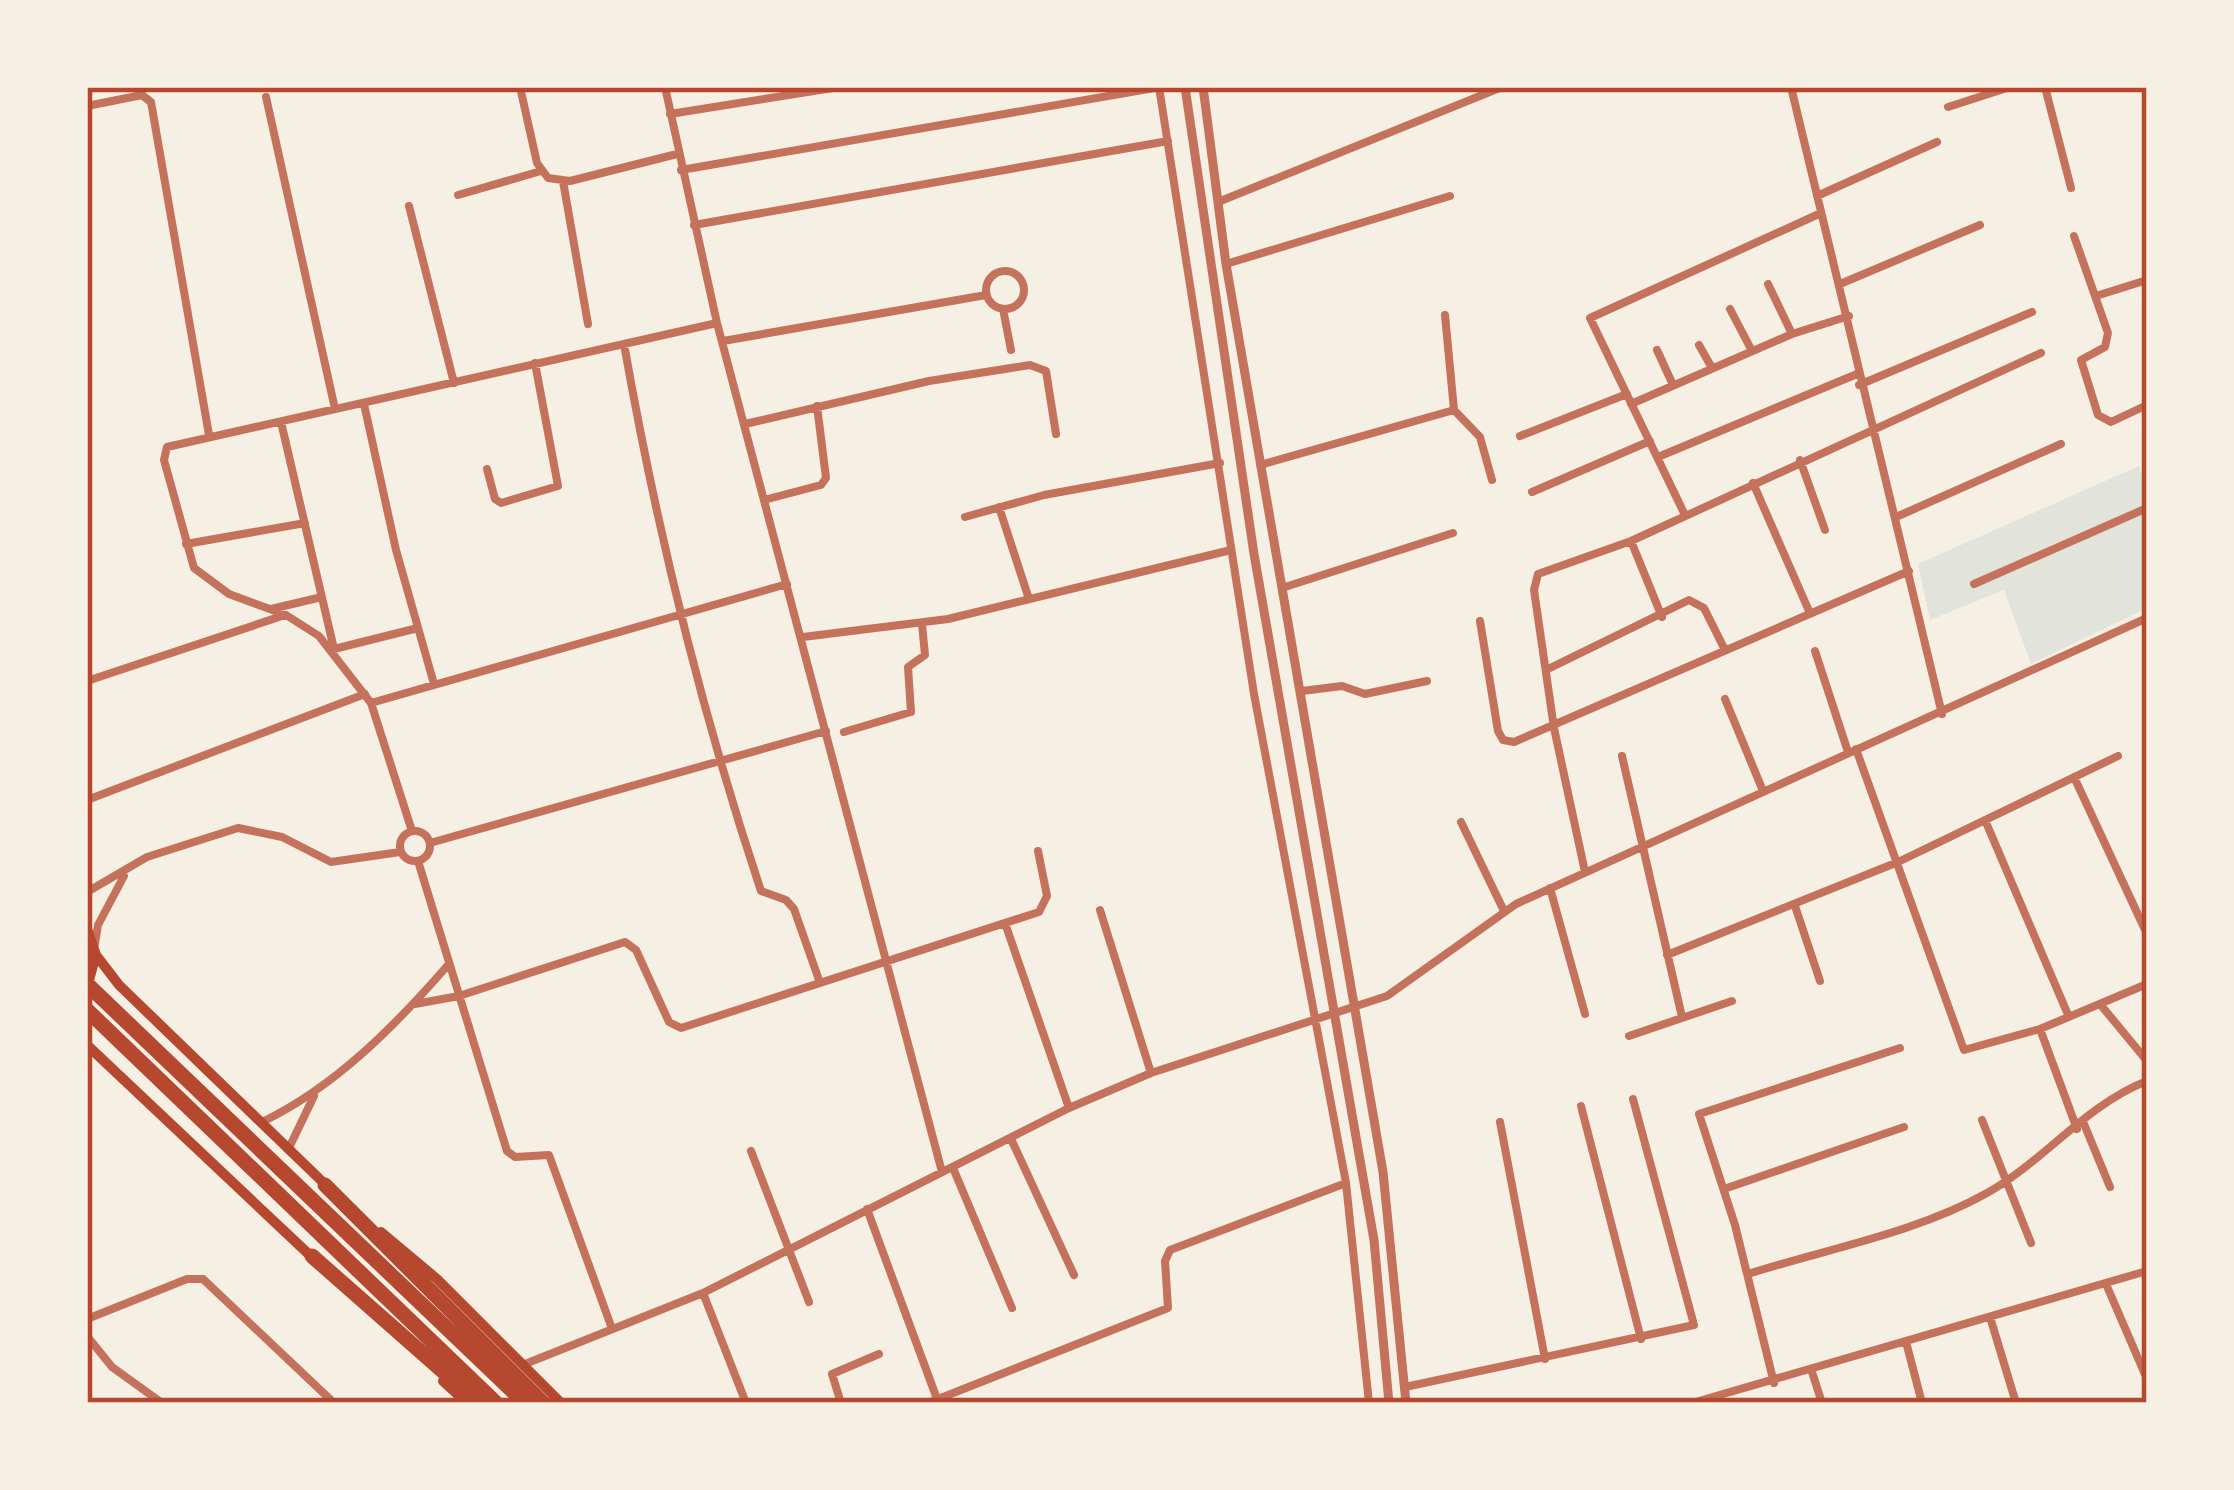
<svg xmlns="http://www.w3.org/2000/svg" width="2234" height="1490" viewBox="0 0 2234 1490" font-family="'Space Grotesk',sans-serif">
<rect width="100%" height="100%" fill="#f6efe4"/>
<!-- green -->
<path fill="#e2e4dc" d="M2139 466 2147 493V608L2031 664 2004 590 1930 620 1918 564Z"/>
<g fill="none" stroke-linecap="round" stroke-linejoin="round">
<!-- minor -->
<path stroke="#c5725c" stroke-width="8" d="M520 87 537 163 548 178 570 181 677 154
M665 87 717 323 942 1172
M1159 87 1254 694 1346 1183 1369 1403
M1791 87 1942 714
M2045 87 2071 188
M266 97 335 409
M87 106 142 95 151 102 209 435
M1948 107 2010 87
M670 114 839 87
M681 170 1160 87
M563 181 588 324
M458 195 541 171
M1817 196 1937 142
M1218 202 1502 87
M409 206 454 383
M694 225 1168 141
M2074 236 2108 333 2105 347 2081 360 2098 415 2111 422 2147 405
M1226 264 1450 196
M986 290a19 19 0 1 1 38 0a19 19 0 1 1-38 0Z
M1768 284 1792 334
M1840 284 1980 225
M2096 296 2147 280
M1003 309 1011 350
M1730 309 1752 351
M1445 315 1454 410 1480 437 1492 480
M723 341 986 295
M624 344C657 531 701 711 761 891L786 900 794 909 819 980
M1699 345 1712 368
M1657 350 1673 385
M1859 385 2032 312
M364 404 396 550 434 684
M1631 404 1792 334 1849 316
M281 422 334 649 418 628
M745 424 929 381 1030 365 1046 371 1056 434
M1520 436 1627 394
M1658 457 1857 374
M1800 460 1825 530
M1260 465 1454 410
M487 469 495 499 501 503 558 486 535 363
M1753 483 1809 611
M1532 492 1650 441
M764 500 821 485 826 478 817 406
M999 507 1028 596
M1684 513 1590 318 1821 213
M965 517 1044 495 1220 463
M1896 517 2061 444
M1631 541 1662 617
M186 544 305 523
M1974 584 2147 508
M1285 587 1453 533
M271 609 322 597
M1480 621 1498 731 1503 740 1514 742 1909 571
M803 637 948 619 1231 550
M1815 651 1848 752
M1548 669 1689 600 1704 608 1724 648
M87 681 285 615
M1302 691 1342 686 1365 694 1427 681
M1725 699 1763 791
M371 703 319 636 286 615 229 594 194 568 164 460 167 447 717 323
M844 732 911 712 908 667 925 655 922 624
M1856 749 1964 1050 2040 1029 2147 984
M1622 756 1682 1017
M2074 777 2147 934
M87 800 365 694
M1985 820 2069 1017
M1461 822 1504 911
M400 846a15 15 0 1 1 30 0a15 15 0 1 1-30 0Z
M412 831 371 703 787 584
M430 843 826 731
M418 861 507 1151 515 1157 549 1155 611 1326
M1585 872 1554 728 1534 590 1538 574 1631 541 2041 353
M1550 888 1585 1014
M87 892 147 857 238 828 282 837 331 862 400 852
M1795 906 1820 981
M1100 910 1151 1073
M1006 926 1069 1108
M95 944 98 925 124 876
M1667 955 1898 862 2118 756
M415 1004 459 996 625 942 636 950 669 1022 681 1028 1039 912 1047 896 1038 851
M2100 1004 2147 1061
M2040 1029 2077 1129
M1629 1036 1732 1001
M1581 1106 1641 1339
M1982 1120 2031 1243
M262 1122C335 1087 395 1026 448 965
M1500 1122 1545 1359
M2084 1124 2110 1187
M1012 1141 1074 1275
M288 1150 314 1096
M751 1151 809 1302
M953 1168 1012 1308
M1724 1189 1904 1127
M867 1209 937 1399
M1748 1274C1826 1249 1916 1233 1987 1193 2043 1162 2087 1104 2147 1081
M2106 1284 2147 1379
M703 1293 746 1403
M1990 1317 2016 1403
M87 1319 187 1279H203L334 1403
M87 1336 112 1367 162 1403
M1906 1342 1922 1403
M525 1364 703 1293 1069 1108 1151 1073 1387 996 1516 904 2147 618
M1812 1372 1822 1403
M1774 1383 1735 1225 1699 1114 1900 1048
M1405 1387 1694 1325 1633 1099
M841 1403 832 1374 879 1354
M928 1403 1168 1308 1165 1261 1170 1250 1346 1183
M1692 1403 2147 1271"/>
<!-- tertiary -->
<path stroke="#c5725c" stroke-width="9" d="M1185 87 1254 554 1374 1240 1389 1403
M1203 87 1226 264 1383 1172 1406 1403"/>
<!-- secondary -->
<path stroke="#b5482f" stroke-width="10" d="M87 929 96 955 87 987
M96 955 119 985 330 1189
M87 1045 316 1261
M381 1232 437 1279 561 1403
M443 1381 467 1403"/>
<!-- motorway -->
<path stroke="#b5482f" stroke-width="15" d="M87 984 525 1403
M87 1010 496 1403
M325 1185 543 1403
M312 1256 479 1403"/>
</g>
<!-- border -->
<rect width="2234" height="1490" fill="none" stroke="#f6efe4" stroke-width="180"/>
<rect x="90" y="90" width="2054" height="1310" fill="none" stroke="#b5482f" stroke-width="4.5"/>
</svg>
